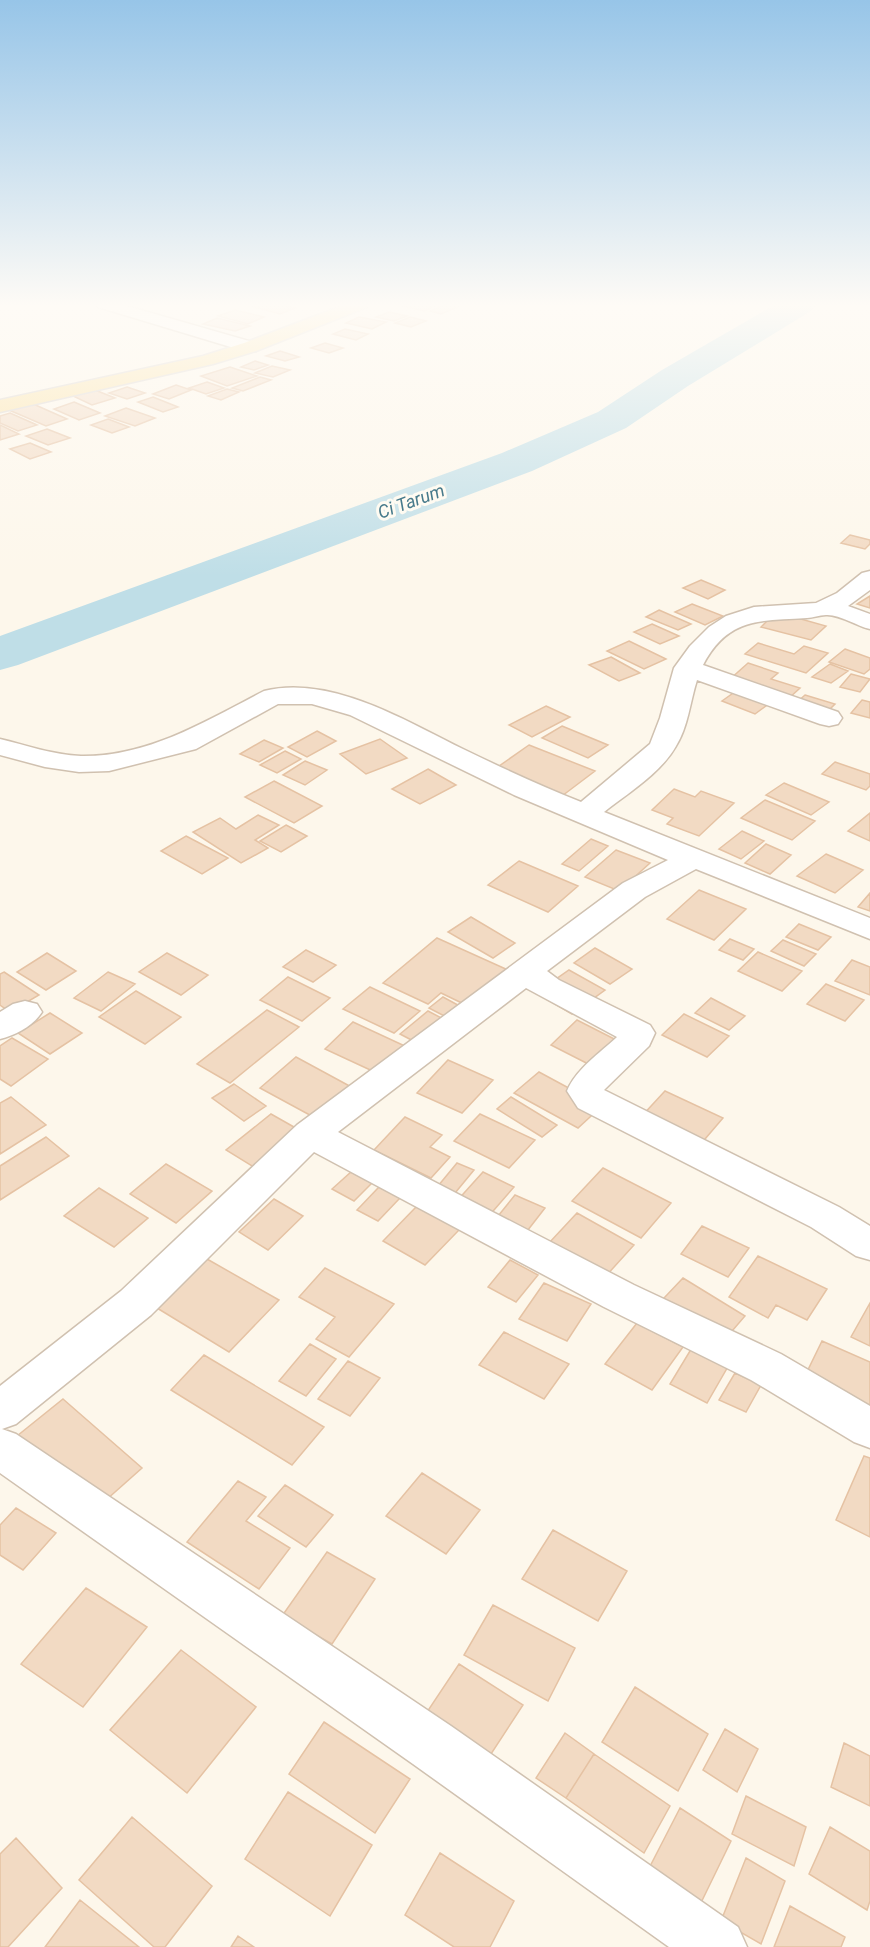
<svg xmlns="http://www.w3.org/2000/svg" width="870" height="1947" viewBox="0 0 870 1947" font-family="Roboto,sans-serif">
<rect width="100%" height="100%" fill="#fdf7eb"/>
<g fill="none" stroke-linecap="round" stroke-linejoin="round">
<!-- river -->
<path fill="#bfdee7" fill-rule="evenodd" d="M776 304H816L811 311 688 386 626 428 532 471 18 665 0 670V636L502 453 598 412 662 370Z"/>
</g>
<!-- building -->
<path fill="#f2dac3" stroke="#e5c2a3" stroke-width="1.5" d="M253 304H277L295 308 280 314 248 305Z
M404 304H423L435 306 424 311 400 305Z
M447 304 462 305 441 314 430 311Z
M235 310 264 317 248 324 218 316Z
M389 312 407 316 394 321 376 317Z
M359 317 386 322 372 329 346 323Z
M410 317 426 321 411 327 395 323Z
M217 318 250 326 235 331 203 324Z
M345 329 368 334 356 340 333 334Z
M325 343 343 348 329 353 311 348Z
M280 351 299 357 285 361 266 356Z
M255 361 268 365 254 370 241 367Z
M272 366 290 370 273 377 255 373Z
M230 367 257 376 227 386 201 376Z
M260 377 271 380 243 391 232 388Z
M207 382 224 388 206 394 189 388Z
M176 385 191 390 169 399 153 394Z
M127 387 145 393 127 399 109 393Z
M227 389 239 392 221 400 208 396Z
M95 390 115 398 92 405 73 396Z
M153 397 178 407 163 412 138 402Z
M74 402 100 413 79 420 54 409Z
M31 403 67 419 46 426 9 410Z
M126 408 155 418 135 426 105 416Z
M10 413 37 425 18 431 0 423V416Z
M108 419 129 427 112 433 91 425Z
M0 425 19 434 0 440Z
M47 429 70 438 48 445 26 436Z
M30 443 51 452 30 459 10 449Z
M850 535 870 540V544L865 549 841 543Z
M701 580 725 590 708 599 683 588Z
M870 596V608L857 604Z
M692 604 723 616 705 625 675 612Z
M659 610 691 624 678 630 646 617Z
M776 612 826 626 811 640 761 627Z
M652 624 679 636 660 644 634 632Z
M629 641 666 659 644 669 607 651Z
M758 643 794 654 804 646 828 653 806 673 745 654Z
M845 649 870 658V669L864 674 829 662Z
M611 657 640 673 619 681 589 665Z
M748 663 778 673 771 679 800 688 788 699 728 681Z
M830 664 848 671 831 683 812 677Z
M851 674 870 679 860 692 840 687Z
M736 691 770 703 755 714 722 701Z
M805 695 835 704 826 713 795 704Z
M862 700 870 702V718L851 713Z
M546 706 570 717 532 737 509 725Z
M562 726 608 745 588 758 542 738Z
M317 731 336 741 307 757 288 747Z
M380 739 407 758 366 774 340 754Z
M264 740 283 748 259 762 240 754Z
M529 745 595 771 558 799 492 771Z
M285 751 301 759 277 773 260 765Z
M305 761 327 770 305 785 283 775Z
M835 762 870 774V786L866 790 822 774Z
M428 769 456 785 420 804 392 789Z
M274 781 322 806 294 823 245 797Z
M784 783 829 802 811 815 766 795Z
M674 789 695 797 701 791 734 803 699 836 667 824 673 818 652 810Z
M765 800 815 821 792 840 741 818Z
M870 813V841L848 831Z
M258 815 279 825 255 840 268 848 241 863 193 832 220 818 236 829Z
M286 825 307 836 281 852 260 841Z
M742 831 764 841 741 859 719 849Z
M186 836 228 858 202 874 161 851Z
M591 839 608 846 579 871 562 864Z
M766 844 791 855 770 874 745 863Z
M616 850 650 863 619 891 585 877Z
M826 854 863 870 835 893 797 876Z
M519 861 578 886 548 912 488 885Z
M699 890 746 909 714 940 667 919Z
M870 893V911L858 907Z
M471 917 515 943 493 958 448 932Z
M799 924 831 937 818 950 786 937Z
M437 938 508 970 468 1006 441 993 428 1004 383 983Z
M730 939 754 949 743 960 719 950Z
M783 940 816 954 804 966 771 951Z
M595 948 632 969 610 984 574 963Z
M306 950 336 965 313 982 283 967Z
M758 952 802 971 782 991 738 971Z
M47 953 76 971 46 990 17 972Z
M167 953 208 975 181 995 139 972Z
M852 960 870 967V995L835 981Z
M569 970 605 990 572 1014 536 993Z
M4 972 39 995 10 1012 0 1005V974Z
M108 972 135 984 101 1011 74 998Z
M288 977 330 998 302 1021 260 1000Z
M826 984 864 1000 845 1021 807 1004Z
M370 987 420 1011 394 1033 343 1009Z
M136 991 181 1017 145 1044 99 1017Z
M443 997 467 1010 454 1021 429 1008Z
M711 998 745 1016 729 1030 695 1013Z
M267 1010 299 1027 230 1083 197 1064Z
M428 1011 449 1022 421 1045 400 1034Z
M50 1013 82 1033 50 1054 18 1033Z
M684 1014 729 1036 707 1057 662 1035Z
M577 1020 628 1046 602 1071 551 1045Z
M353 1022 407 1047 379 1074 325 1049Z
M12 1038 48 1059 11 1086 0 1079V1046Z
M296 1057 355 1089 319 1120 260 1088Z
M448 1060 493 1080 462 1113 417 1093Z
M539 1072 602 1106 578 1128 514 1093Z
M234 1084 266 1106 244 1121 212 1098Z
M665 1091 723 1118 699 1146 640 1118Z
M11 1097 46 1125 0 1154V1103Z
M511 1097 557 1125 542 1137 497 1109Z
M271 1114 301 1131 257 1169 226 1150Z
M480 1114 535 1140 509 1168 454 1141Z
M405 1117 442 1135 430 1147 450 1157 431 1178 374 1150Z
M46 1137 69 1156 0 1200V1166Z
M457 1163 474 1170 455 1193 438 1186Z
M166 1164 212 1191 176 1223 130 1194Z
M603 1168 671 1203 641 1238 572 1201Z
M351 1172 372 1183 354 1201 332 1189Z
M483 1172 514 1187 487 1218 455 1203Z
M379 1187 400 1198 378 1221 357 1210Z
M99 1188 148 1218 114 1247 64 1216Z
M515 1195 545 1208 524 1235 494 1221Z
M274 1199 303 1216 268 1250 239 1232Z
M418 1205 460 1229 425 1265 383 1241Z
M577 1213 634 1245 605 1277 548 1244Z
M702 1226 749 1248 728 1277 681 1254Z
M758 1256 827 1289 807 1320 776 1305 768 1318 729 1297Z
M207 1259 279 1300 229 1352 157 1308Z
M510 1260 538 1275 516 1302 488 1287Z
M325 1268 394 1304 349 1357 316 1339 335 1317 299 1297Z
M683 1278 745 1316 726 1338 663 1299Z
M544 1283 591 1304 567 1341 519 1319Z
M870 1303V1346L851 1337Z
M637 1323 683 1347 652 1390 605 1364Z
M504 1332 569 1364 544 1399 479 1365Z
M822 1341 870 1362V1407L804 1378Z
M310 1344 336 1359 306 1396 279 1381Z
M693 1346 730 1363 707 1403 670 1384Z
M204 1355 324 1427 292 1465 171 1390Z
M348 1361 380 1378 350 1416 318 1399Z
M735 1373 761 1385 746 1412 719 1400Z
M63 1399 142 1468 97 1508 17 1436Z
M864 1456 870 1458V1537L836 1520Z
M422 1473 480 1510 446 1554 386 1516Z
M238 1481 266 1497 246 1521 290 1548 259 1589 187 1542Z
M285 1485 333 1515 306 1547 258 1516Z
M16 1508 56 1533 23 1570 0 1555V1525Z
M553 1530 627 1571 598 1621 522 1579Z
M327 1552 375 1579 332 1644 282 1616Z
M86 1588 147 1627 83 1707 21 1664Z
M493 1605 575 1648 548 1701 464 1655Z
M181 1650 256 1707 187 1793 110 1730Z
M459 1664 523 1705 491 1754 427 1712Z
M635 1687 708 1734 678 1791 602 1742Z
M324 1722 410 1779 375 1833 289 1774Z
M725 1729 758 1749 737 1792 703 1770Z
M565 1733 594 1754 566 1798 536 1778Z
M844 1743 870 1756V1806L831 1787Z
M594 1754 670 1806 644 1853 566 1798Z
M288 1792 372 1845 330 1916 245 1859Z
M746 1796 806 1827 794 1866 732 1834Z
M680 1808 731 1841 696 1913 644 1878Z
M132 1817 212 1886 165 1947H154L79 1880Z
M830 1827 870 1851V1901L867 1910 809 1874Z
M16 1838 62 1888 8 1947H0V1854Z
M440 1853 514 1901 490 1947H454L405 1915Z
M746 1858 785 1881 761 1944 721 1921Z
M80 1900 139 1947H45Z
M790 1906 845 1937 841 1947H774Z
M238 1936 254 1947H231Z"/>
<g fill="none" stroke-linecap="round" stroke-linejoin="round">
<!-- minor casing -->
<g stroke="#d0c1b0" stroke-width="3">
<path id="minor" d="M96 304H120L256 343 258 347 256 351H244L98 307Z
M870 571V590L848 606 870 614V629C857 626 839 614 826 615 819 615 813 618 807 618 761 621 728 617 703 665L838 712 842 718 838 724 829 726 820 724 697 680C690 702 688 727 676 746 661 773 628 793 604 812L870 918V939L696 869 645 897 547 971 559 980 650 1025 655 1033 649 1046 604 1090 839 1207 870 1226V1260L856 1256 811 1227 578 1108 567 1091C576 1069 600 1053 617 1037L526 988 338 1132 634 1285 781 1354 870 1406V1448L854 1442 751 1380 604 1307 314 1152 151 1315 16 1424 2 1429 16 1434 451 1726 738 1927 747 1947H669L413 1764 0 1473V1386L121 1291 297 1125 623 883 668 860 514 795 350 715 312 704H278L196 749 109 771 79 772 45 767 0 755V739C26 745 53 755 81 756 148 757 206 721 264 691 330 674 406 721 463 749 502 768 541 786 581 802L650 744 660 718 674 668 690 646 709 627 726 616 754 607 816 603 837 593 862 573Z
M25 1001 37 1004 42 1012C33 1026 16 1035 0 1039V1012L13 1004Z"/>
</g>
<!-- major casing -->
<g stroke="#d9d3cd" stroke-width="3">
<path id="major" d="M347 304H369L367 307 256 351 213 364 0 412V400L203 356 244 343Z"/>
</g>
<!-- minor -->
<use href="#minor" fill="#fff" fill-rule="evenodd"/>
<!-- major -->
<use href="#major" fill="#fae2a5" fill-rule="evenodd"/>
</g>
<!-- sky -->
<linearGradient id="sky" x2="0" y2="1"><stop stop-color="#97c5e8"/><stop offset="0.53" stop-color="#fefbf6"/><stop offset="1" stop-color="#fefbf6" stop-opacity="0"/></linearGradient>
<rect width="870" height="576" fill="url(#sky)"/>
<g text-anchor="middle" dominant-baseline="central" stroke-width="6" stroke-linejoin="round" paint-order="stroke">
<!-- far-water labels -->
<g font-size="18" font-style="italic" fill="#477a8b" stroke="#fffbf2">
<text transform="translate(411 501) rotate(-20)">Ci Tarum</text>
</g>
</g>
</svg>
